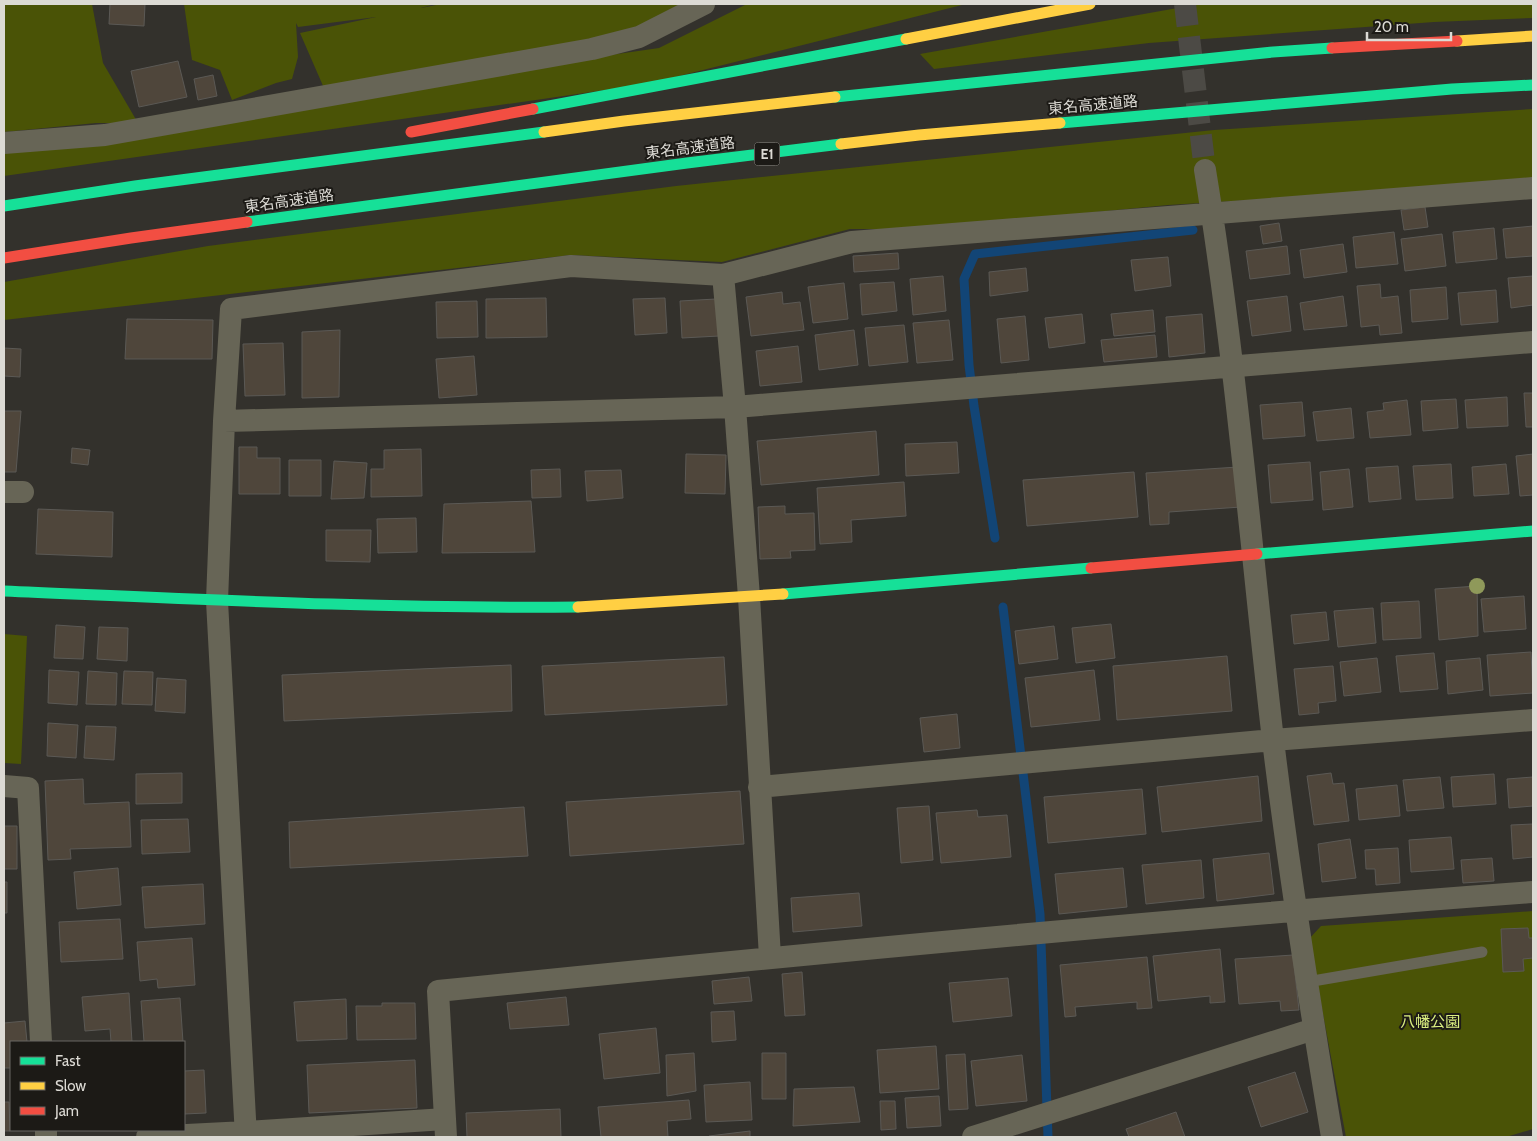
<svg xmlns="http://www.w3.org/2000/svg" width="1537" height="1141" viewBox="0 0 1537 1141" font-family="Cabin,'Noto Sans JP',sans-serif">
<rect width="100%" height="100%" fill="#33312c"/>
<!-- green -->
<path fill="#4a5306" d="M4 4H92L103 63 138 123 327 95 300 33 376 17 298 27 296 23 298 57 292 79 276 83 232 100 220 70 192 60 184 4H435L421 8 441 4H704L639 37 339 94 659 48 747 4H966L647 84 4 176V143L132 123H96L4 132Z
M1200 4H1533V18L1434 22 1149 43 934 69 920 54Z
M1533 109V183L1168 205 921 229H850L722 262 571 255 4 320V282L208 246 676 186 1214 130Z
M4 634 27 636 21 764 4 763Z
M1533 911V1129L1506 1137H1346L1309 939 1321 926Z"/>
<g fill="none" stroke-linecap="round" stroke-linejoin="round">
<!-- stream -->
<path stroke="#124576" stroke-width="9" d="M995 538 974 406 969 365 964 279 975 254 1193 230
M1003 607 1040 914 1048 1137"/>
</g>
<!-- building -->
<path fill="#4f463b" stroke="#5b5955" d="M110 4H145L144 26 109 24Z
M178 61 187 97 139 107 131 71Z
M213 75 217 96 198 100 194 79Z
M1425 207 1428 227 1404 230 1401 210Z
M1279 223 1282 241 1263 244 1260 226Z
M1533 226V256L1506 258 1503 229Z
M1494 228 1497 259 1456 263 1453 232Z
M1394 232 1398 264 1356 268 1353 237Z
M1442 234 1446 266 1405 271 1401 239Z
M1343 244 1347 272 1304 278 1300 250Z
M1287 246 1290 274 1250 279 1246 251Z
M898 253 899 269 854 272 853 256Z
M1168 257 1171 286 1135 291 1131 260Z
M1026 268 1028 291 990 296 989 272Z
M943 276 946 311 913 315 910 279Z
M1533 276V305L1511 308 1508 278Z
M894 282 897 311 862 315 860 284Z
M844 283 848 319 813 323 808 287Z
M1380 284 1381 298 1398 296 1402 333 1380 335 1379 325 1361 327 1357 286Z
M1446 287 1448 319 1412 322 1410 290Z
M1496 290 1498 322 1461 325 1458 293Z
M782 292 783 304 800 302 804 330 751 336 746 297Z
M1287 296 1291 331 1252 336 1247 301Z
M1343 296 1347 326 1304 330 1300 303Z
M546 298 547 337 486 338V299Z
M665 298 667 333 635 335 633 299Z
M716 299 719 336 682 338 680 301Z
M477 301 478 337 437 338 436 302Z
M1153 310 1155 332 1114 336 1111 314Z
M1082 314 1085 343 1049 348 1045 318Z
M1202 314 1205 353 1169 357 1166 317Z
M1025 316 1029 360 1001 363 997 319Z
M127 319 213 320 212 359H125Z
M949 320 953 360 917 363 913 323Z
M904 325 908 362 869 366 865 328Z
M340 330 339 397 302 398V332Z
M854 330 858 365 819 370 815 335Z
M1155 335 1157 357 1104 362 1101 340Z
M283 343 285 395 245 396 243 344Z
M798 346 802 382 760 386 756 351Z
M4 348 21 349 20 377 4 376Z
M474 356 477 395 439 398 436 359Z
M1524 393H1533V427H1526Z
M1507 397 1508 426 1467 428 1465 400Z
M1456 399 1458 428 1423 431 1421 401Z
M1407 400 1411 435 1370 438 1367 412 1384 410 1383 403Z
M1302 402 1305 436 1263 439 1260 405Z
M1351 408 1354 438 1317 441 1313 412Z
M4 411H21L16 472H4Z
M876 431 879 475 761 485 757 441Z
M957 442 959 473 906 476 905 444Z
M239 447H257V458H280V494H239Z
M72 448 90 450 88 465 71 463Z
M421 449 422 496 371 497V469H384V450Z
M686 454 726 455 725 494 685 493Z
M1533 454V495L1520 496 1516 456Z
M289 460H321V496H289Z
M334 461 367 463 364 498 331 499Z
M1310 462 1313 500 1271 503 1268 465Z
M1451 464 1453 498 1416 500 1413 466Z
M1506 464 1509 494 1474 496 1472 467Z
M1398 466 1401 499 1369 502 1366 468Z
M1238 467 1241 507 1169 512V524L1150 525 1146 473Z
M560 469 561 497 532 498 531 470Z
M1349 469 1353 507 1323 510 1320 472Z
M621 470 623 498 587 501 585 471Z
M1134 472 1138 517 1027 526 1023 480Z
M904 482 906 516 851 520 852 542 820 544 817 488Z
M531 501 535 552 442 553 444 504Z
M785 506V514L814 513 815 550 790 551 791 558 760 559 758 507Z
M38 509 113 512 112 557 36 554Z
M416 518 417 552 378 553 377 519Z
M326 530H371L370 562 326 561Z
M1477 586 1478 636 1439 640 1435 589Z
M1524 596 1526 629 1484 632 1481 599Z
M1419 601 1421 638 1383 640 1381 603Z
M1373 608 1376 643 1338 647 1334 611Z
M1326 612 1329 640 1294 644 1291 615Z
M1111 624 1115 658 1076 663 1072 628Z
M56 625 85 627 83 659 54 658Z
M1054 626 1058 659 1019 664 1015 631Z
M99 627 128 628 127 661 97 659Z
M1531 652 1533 693 1490 696 1487 655Z
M1434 653 1438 689 1400 692 1396 656Z
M1227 656 1232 711 1117 720 1113 666Z
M724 657 727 705 545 715 542 666Z
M1377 658 1381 692 1344 696 1340 662Z
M1480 658 1483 690 1448 694 1446 661Z
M511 665 512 711 284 721 282 675Z
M1333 666 1336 701 1318 703 1319 713 1299 715 1294 669Z
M49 670 79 672 77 705 48 703Z
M1094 670 1100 720 1031 727 1025 678Z
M88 671 117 673 116 705 86 704Z
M124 671 153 672 152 705 122 704Z
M157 678 186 680 185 713 155 711Z
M957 714 960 748 924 752 920 718Z
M48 723 78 725 76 758 47 756Z
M86 726 116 727 114 760 84 758Z
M182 773V803L136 804V774Z
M1331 773 1333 784 1344 783 1349 821 1314 825 1307 776Z
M1494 774 1496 804 1453 807 1451 777Z
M1258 776 1262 821 1162 832 1157 787Z
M1440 777 1444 808 1407 811 1403 780Z
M1533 777V806L1509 808 1507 779Z
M83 779 84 804 129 802 131 847 70 849 71 859 48 860 45 781Z
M1397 785 1400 816 1359 820 1356 789Z
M1142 789 1146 834 1048 843 1044 797Z
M740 791 744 844 570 856 566 802Z
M929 806 933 860 901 863 897 808Z
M524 807 528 856 290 868 289 822Z
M977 810 978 817 1007 815 1011 857 941 863 936 813Z
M188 819 190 852 142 854 141 820Z
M1533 824V857L1513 859 1511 825Z
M4 826H17V869H4Z
M1451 837 1454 869 1411 872 1409 840Z
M1350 839 1356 878 1322 882 1318 844Z
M1398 848 1400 883 1376 885 1375 869H1366L1365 850Z
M1269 853 1274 894 1217 901 1213 859Z
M1492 858 1494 881 1463 883 1461 860Z
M1201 860 1204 898 1146 904 1142 865Z
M118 868 121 905 77 909 74 872Z
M1123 868 1127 907 1059 914 1055 874Z
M4 882H7V913H4Z
M203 884 205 924 145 928 142 887Z
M859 893 862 926 793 932 791 898Z
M120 919 123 959 61 962 59 922Z
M1528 928 1529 938H1533V958L1523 959 1524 971 1503 972 1501 929Z
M192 938 195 985 158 988 157 979 140 981 137 942Z
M1220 949 1225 1002 1210 1003V996L1158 1001 1153 956Z
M1293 955 1299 1010 1281 1011 1280 1001 1239 1004 1235 959Z
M1147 957 1152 1008 1137 1009V1002L1075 1007 1076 1016 1065 1017 1060 965Z
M802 972 805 1015 785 1016 782 974Z
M749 977 752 1001 714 1004 712 981Z
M1008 978 1012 1016 953 1022 949 983Z
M129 993 132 1042H111L110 1029 85 1031 82 997Z
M566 997 569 1025 510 1029 507 1003Z
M180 998 183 1042H144L141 1001Z
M346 999 347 1039 297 1041 294 1002Z
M382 1003H415L416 1039 357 1040 356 1006H382Z
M734 1011 736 1040 712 1042 711 1012Z
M25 1021 27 1042H11V1068H4V1023Z
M656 1028 660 1073 604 1079 599 1034Z
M936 1046 939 1089 880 1093 877 1050Z
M694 1053 696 1091 667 1096 666 1055Z
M762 1053H786V1099H762Z
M965 1054 968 1109 949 1110 946 1055Z
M1022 1055 1027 1101 976 1106 971 1061Z
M415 1060 417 1108 309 1113 307 1065Z
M204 1070 206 1113 184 1114V1071Z
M1295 1072 1308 1112 1261 1127 1248 1087Z
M750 1082 752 1120 706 1122 704 1085Z
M854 1087 860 1122 793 1126 794 1089Z
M939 1096 941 1126 907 1128 905 1098Z
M689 1100 691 1119 667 1121 668 1137H601L598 1107Z
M880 1101H895L896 1129 881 1130Z
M4 1102H9L10 1131H4Z
M560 1109 561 1137H467L466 1113Z
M1176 1112 1185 1137H1129L1126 1129Z
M750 1131V1137H709V1136Z"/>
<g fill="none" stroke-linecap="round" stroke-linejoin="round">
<!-- street-tunnel -->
<path stroke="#4c4a45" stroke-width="22" stroke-dasharray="22 11" stroke-linecap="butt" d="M1185 4 1205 170"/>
<!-- lane -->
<path stroke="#676556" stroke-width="11" d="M1307 982 1482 952"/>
<!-- street -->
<path stroke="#676556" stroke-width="22" d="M4 143 105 135 592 49 639 37 704 4
M1205 170C1236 359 1251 550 1273 740 1289 873 1310 1005 1332 1137
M224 421 231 309 571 266 723 275
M4 492H23
M4 786 28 788 41 1042
M759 787 1273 740 1533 720
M770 957 749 597 735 407 723 275 852 242 1533 188
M46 1130V1137
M147 1137 246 1132 445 1119
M246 1137 217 601 224 421 735 407 1533 342
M446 1137 438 991C803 954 1168 919 1533 892
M973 1137 1314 1029"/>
<!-- fast -->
<path stroke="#16e098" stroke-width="11" d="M835 97 1273 52 1332 48
M533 109 906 39
M1060 123 1452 89 1533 85
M4 206 135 186 544 132
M247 222 687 163 841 144
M1257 554 1533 531
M4 591C195 599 386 609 578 607
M783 594 1091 568"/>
<!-- slow -->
<path stroke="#ffcf43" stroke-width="11" d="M906 39 1090 4
M1457 41 1533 36
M544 132 624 121 835 97
M841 144 919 135 1060 123
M578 607 783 594"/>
<!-- jam -->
<path stroke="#f24e42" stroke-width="11" d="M1332 48 1457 41
M411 132 533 109
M4 258 131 238 247 222
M1091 568 1257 554"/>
</g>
<!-- trees -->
<circle fill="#8f995a" cx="1477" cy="586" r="8"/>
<g text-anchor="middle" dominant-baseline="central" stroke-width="4" stroke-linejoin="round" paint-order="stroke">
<!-- shield labels -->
<rect fill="#1c1a16" stroke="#a2a09b" stroke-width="1" x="754.5" y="142.5" width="25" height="23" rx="4"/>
<g font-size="14" font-weight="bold" fill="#dcdad4">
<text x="767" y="154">E1</text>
</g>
<!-- street labels -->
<g font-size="15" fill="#dcdad4" stroke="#1c1a16">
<text transform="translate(1093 105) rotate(-5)">東名高速道路</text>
<text transform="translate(690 148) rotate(-7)">東名高速道路</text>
<text transform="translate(289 201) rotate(-8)">東名高速道路</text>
</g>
<!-- park labels -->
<g font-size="15" fill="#daee80" stroke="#1c1a16">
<text x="1430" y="1022">八幡公園</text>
</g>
</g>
<!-- border -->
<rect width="1537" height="1141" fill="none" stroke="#dcdad4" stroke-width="10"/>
<!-- legend -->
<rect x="10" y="1041" width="175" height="90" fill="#1c1a16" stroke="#696762"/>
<rect x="20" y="1057" width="25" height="8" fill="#16e098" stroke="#696762"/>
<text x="55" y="1066" font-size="15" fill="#dcdad4">Fast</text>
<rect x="20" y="1082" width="25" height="8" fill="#ffcf43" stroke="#696762"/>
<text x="55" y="1091" font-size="15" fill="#dcdad4">Slow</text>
<rect x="20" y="1107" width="25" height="8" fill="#f24e42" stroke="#696762"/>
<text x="55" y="1116" font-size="15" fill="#dcdad4">Jam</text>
<!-- scale -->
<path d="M1367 32v8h84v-8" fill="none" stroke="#dcdad4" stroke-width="2.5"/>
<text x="1374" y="32" font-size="15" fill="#dcdad4" stroke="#1c1a16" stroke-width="4" paint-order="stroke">20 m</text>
</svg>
